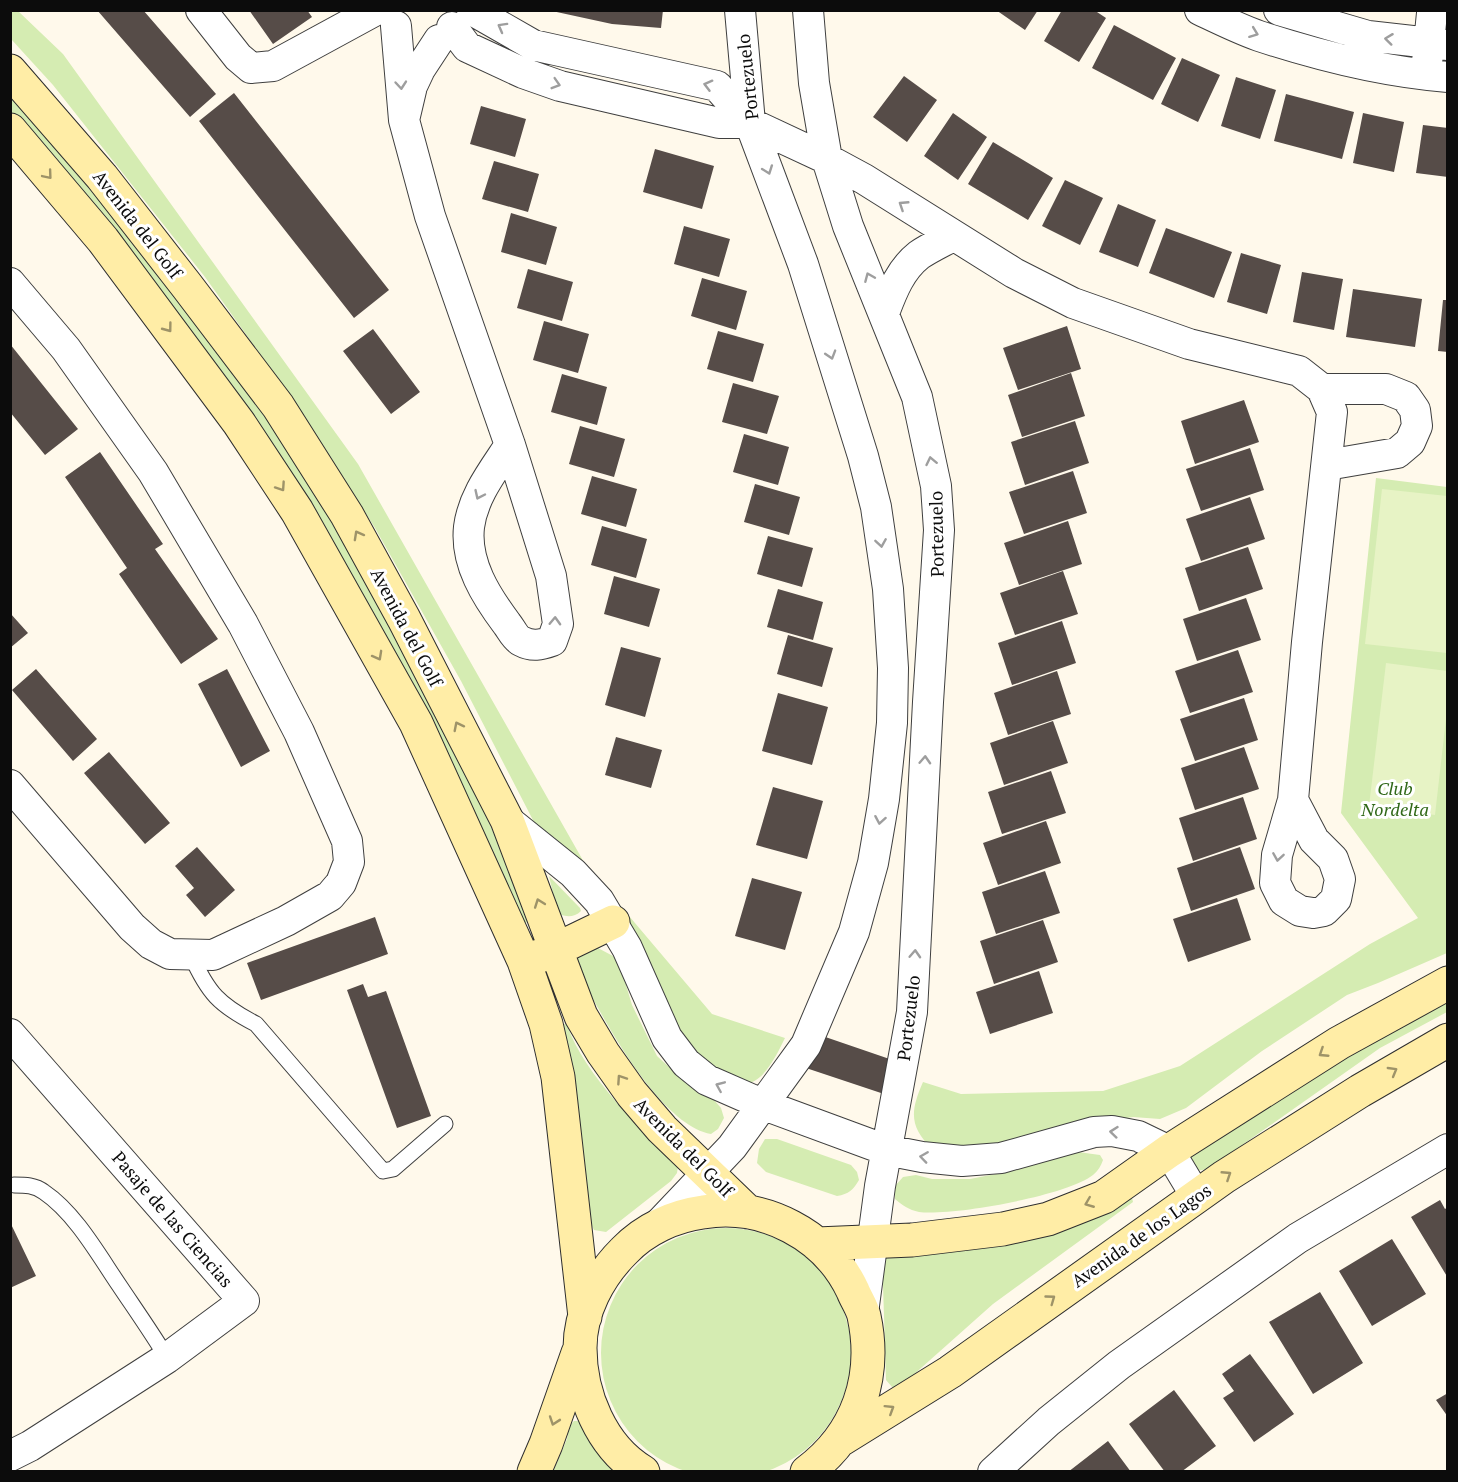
<svg xmlns="http://www.w3.org/2000/svg" width="1458" height="1482" viewBox="0 0 1458 1482" font-family="'PT Serif',serif">
<rect width="100%" height="100%" fill="#fff9eb"/>
<!-- green -->
<path fill="#d5ecb2" d="M11 11H18L63 54 358 464 585 864 712 1014 785 1038C778 1052 763 1085 745 1083 731 1082 716 1074 703 1069L535 824 461 681 375 528 305 417 205 277 53 85 11 39Z
M11 89 52 134 267 416 347 542 443 721 504 856 527 921 525 926 428 729 41 146 11 114Z
M1376 478 1447 487V953L1378 983 1347 995 1262 1051 1186 1108 1160 1119 1133 1117 1093 1123 1018 1147 933 1150C909 1126 910 1112 923 1082L961 1094 1103 1091 1180 1066 1370 944 1418 918 1341 813Z
M549 876 580 908 581 911C575 917 568 917 561 915L557 910Z
M596 947 613 956 620 965 632 1005 657 1056 693 1089 714 1100 721 1108 724 1118 718 1129 711 1134C657 1124 599 1011 575 965V955Z
M1447 996V1012L1380 1048 1208 1169 1196 1171 1187 1159 1193 1152Z
M562 1023 567 1025C585 1076 640 1128 678 1166L677 1173 671 1181 606 1232 594 1230 591 1224 561 1032Z
M765 1139H777L851 1165 857 1172 859 1180C853 1190 849 1194 837 1196L766 1172 757 1163 759 1149Z
M1078 1152 1100 1155 1103 1160C1101 1166 1098 1171 1093 1175 1066 1196 953 1216 919 1212 909 1210 902 1205 895 1199V1186L903 1177 916 1175 932 1179H970L1011 1171Z
M1128 1196 1132 1198 1133 1202 993 1304 902 1385 898 1388 892 1387 886 1380 882 1253Z
M601 1353a125 125 0 1 1 250 0a125 125 0 1 1-250 0Z
M574 1421H578L589 1436 622 1472H553L567 1439 569 1426Z"/>
<!-- pitch -->
<path fill="#e7f3c5" d="M1382 489 1447 496V653L1365 644Z
M1386 663 1447 671V710L1435 815 1369 806Z"/>
<!-- building -->
<path fill="#564c48" d="M97 10H143L216 94 190 117Z
M249 10H307L312 17 273 44Z
M663 10 661 28 612 24 552 11Z
M996 10H1038L1025 30Z
M1062 10H1094L1106 18 1079 62 1044 41Z
M1114 25 1176 58 1153 100 1092 68Z
M1182 58 1220 75 1198 122 1161 104Z
M904 76 937 100 907 142 873 117Z
M1236 77 1276 90 1260 139 1221 126Z
M234 93 389 290 354 318 199 121Z
M1286 94 1354 112 1342 159 1274 141Z
M481 106 526 119 515 157 470 144Z
M953 113 987 137 958 180 924 156Z
M1363 113 1404 122 1394 172 1353 163Z
M1423 125 1448 128V177L1416 173Z
M993 142 1053 178 1028 220 968 184Z
M655 149 714 166 702 209 643 192Z
M494 161 539 174 528 212 482 199Z
M1065 180 1103 198 1080 245 1042 226Z
M1118 204 1156 220 1138 267 1099 252Z
M511 213 557 227 546 265 501 252Z
M684 226 730 239 719 277 674 264Z
M1166 228 1232 252 1214 298 1149 273Z
M1241 253 1281 265 1267 314 1227 302Z
M528 269 573 282 562 321 517 308Z
M1302 272 1343 279 1334 330 1293 322Z
M702 278 747 291 736 330 691 316Z
M1353 289 1422 299 1415 347 1346 337Z
M1443 300H1448V352L1438 351Z
M544 321 589 334 578 373 533 360Z
M1067 326 1081 369 1018 390 1003 348Z
M373 329 420 392 391 414 343 351Z
M718 331 764 344 753 382 707 369Z
M10 344 78 429 45 455 10 412Z
M1071 373 1085 416 1022 437 1008 395Z
M562 374 607 387 597 425 551 412Z
M733 383 779 396 767 434 722 422Z
M1244 400 1259 442 1195 464 1181 421Z
M1075 421 1089 463 1025 485 1011 442Z
M580 426 625 439 614 477 569 464Z
M744 434 789 447 778 485 733 472Z
M1250 448 1264 490 1201 511 1186 469Z
M100 452 163 544 155 549 218 639 181 664 119 574 127 568 65 477Z
M1073 471 1087 513 1024 534 1009 492Z
M592 476 637 489 626 527 581 514Z
M755 484 800 497 789 535 744 522Z
M1250 497 1265 539 1201 561 1186 519Z
M1068 521 1082 564 1019 585 1004 543Z
M602 526 647 539 636 578 591 565Z
M768 536 813 548 802 587 757 574Z
M1248 547 1263 589 1199 611 1185 568Z
M1063 571 1078 614 1015 635 1000 593Z
M614 576 660 589 649 627 604 614Z
M778 589 823 602 813 640 767 627Z
M1246 598 1261 640 1197 661 1183 619Z
M10 613 28 633 10 648Z
M1062 621 1076 663 1012 685 998 643Z
M788 635 833 648 822 687 777 674Z
M621 647 661 658 645 717 605 705Z
M1238 650 1253 692 1190 713 1175 671Z
M36 669 97 739 73 761 12 690Z
M227 669 270 751 241 767 198 684Z
M1057 671 1071 714 1008 735 994 693Z
M778 693 828 707 812 765 762 751Z
M1244 698 1258 740 1195 761 1180 719Z
M1053 721 1068 763 1004 785 990 743Z
M616 737 662 750 651 788 605 775Z
M1244 747 1259 789 1195 810 1181 768Z
M109 752 170 823 145 844 84 773Z
M1051 771 1066 813 1002 834 988 792Z
M773 787 823 801 807 859 756 845Z
M1243 797 1257 839 1193 861 1179 818Z
M1046 821 1061 863 998 885 983 843Z
M197 847 235 890 205 917 186 895 194 888 175 866Z
M1240 847 1255 889 1191 911 1177 868Z
M1045 871 1060 913 996 934 982 892Z
M752 878 802 892 785 950 735 936Z
M1237 898 1251 940 1188 962 1173 919Z
M375 917 388 954 261 1000 247 963Z
M1043 920 1058 962 994 984 980 941Z
M1039 971 1053 1013 990 1034 976 992Z
M363 984 368 997 386 991 431 1116 397 1128 347 990Z
M802 1029 910 1066 899 1099 791 1063Z
M1440 1200 1445 1209 1448 1207V1278L1411 1217Z
M10 1222 36 1276 10 1288Z
M1392 1239 1426 1294 1372 1326 1339 1271Z
M1320 1292 1363 1363 1313 1394 1269 1322Z
M1250 1354 1294 1414 1254 1442 1223 1398 1234 1391 1222 1374Z
M1174 1390 1216 1446 1181 1472H1165L1129 1424Z
M1448 1393V1417L1436 1400Z
M1108 1441 1131 1472H1068Z"/>
<g fill="none" stroke-linecap="round" stroke-linejoin="round">
<!-- lane casing -->
<g stroke="#3f3f3f" stroke-width="17">
<path id="lane" d="M191 955C208 993 219 1005 256 1024L383 1171 393 1169 445 1124
M14 1185C25 1185 35 1185 44 1192 75 1213 98 1254 119 1285 135 1309 152 1333 167 1358"/>
</g>
<!-- street casing -->
<g stroke="#3f3f3f" stroke-width="32">
<path id="street" d="M201 10 238 57 251 68 273 66 376 10
M472 10 533 45 717 86 750 123 827 159 864 179 1014 273 1073 303 1189 344 1299 371 1322 389 1332 412 1307 642 1293 800 1277 855 1275 883 1284 901 1300 911 1313 913 1324 911 1336 899 1340 879 1333 859 1314 840 1293 800
M808 10 814 83 827 159 848 226 917 397 936 486 939 530 928 702 912 1012 880 1186 863 1313
M1200 10C1219 19 1239 29 1259 36 1320 56 1384 72 1448 77
M1279 10 1368 36 1448 45
M396 26 404 120 412 86 420 69 439 40
M452 27 467 47 523 73 560 86 719 123H750
M1427 63 1432 13
M404 120 430 216 510 445 551 576 558 624 552 641C541 645 532 647 521 641 515 638 511 629 507 624 486 596 465 563 469 527 473 496 493 471 510 445
M10 283 66 349 153 472 243 624 299 732 347 841 349 862 341 883 330 896 286 921 213 955 170 954 151 944 132 927 10 785
M884 313C892 292 900 270 919 255 929 248 942 242 953 236
M1322 389H1386L1406 397 1415 410 1417 426 1410 442 1397 453 1327 465
M507 820 573 873 599 901 627 948 667 1038 686 1063 707 1080 764 1105 886 1150 922 1157 962 1161 1001 1158 1094 1132 1112 1131 1138 1136 1169 1151 1196 1196
M10 1034 244 1301 167 1358 30 1446 10 1456
M658 1225 732 1147 806 1045 854 932 873 863 884 799 892 723 893 668 888 589 876 507 863 456 803 264 750 123 740 10
M993 1472 1049 1421 1119 1365 1298 1238 1448 1149"/>
</g>
<!-- secondary casing -->
<g stroke="#2e2e2e" stroke-width="35">
<path id="secondary" d="M10 71 102 177 187 286 278 406 347 515 404 619 507 820 581 1016 603 1053 632 1094 662 1129 748 1212
M10 130 103 240 239 423 297 511 416 723 524 961 546 1024 558 1077 585 1317
M534 958 555 950 613 922
M817 1244 912 1240 1003 1229 1048 1219 1104 1197 1169 1151 1339 1043 1448 983
M842 1439 950 1372 1224 1177 1360 1091 1448 1040
M534 1472 546 1444 578 1353
M643 1472C601 1447 580 1394 580 1348 580 1311 599 1276 624 1251 645 1229 674 1216 703 1212 764 1202 827 1235 853 1291 856 1299 862 1307 864 1316 877 1377 858 1434 807 1472"/>
</g>
<!-- lane -->
<use href="#lane" stroke="#fff" stroke-width="15"/>
<!-- street -->
<use href="#street" stroke="#fff" stroke-width="30"/>
<!-- secondary -->
<use href="#secondary" stroke="#ffeda6" stroke-width="33"/>
</g>
<!-- one-way arrows -->
<defs><path id="oneway-chevron" d="M-2-3.5L2.5 0L-2 3.5" fill="none" stroke-width="1.6" stroke-linecap="round" stroke-linejoin="round" transform="scale(1.5)"/></defs>
<g stroke="#9e9e9e">
<use href="#oneway-chevron" transform="translate(502 27) rotate(-151)"/>
<use href="#oneway-chevron" transform="translate(1254 33) rotate(21)"/>
<use href="#oneway-chevron" transform="translate(1389 39) rotate(-173)"/>
<use href="#oneway-chevron" transform="translate(556 84) rotate(17)"/>
<use href="#oneway-chevron" transform="translate(401 85) rotate(85)"/>
<use href="#oneway-chevron" transform="translate(708 85) rotate(-165)"/>
<use href="#oneway-chevron" transform="translate(768 170) rotate(70)"/>
<use href="#oneway-chevron" transform="translate(903 205) rotate(-147)"/>
<use href="#oneway-chevron" transform="translate(869 277) rotate(-113)"/>
<use href="#oneway-chevron" transform="translate(831 355) rotate(73)"/>
<use href="#oneway-chevron" transform="translate(931 461) rotate(-102)"/>
<use href="#oneway-chevron" transform="translate(479 495) rotate(115)"/>
<use href="#oneway-chevron" transform="translate(881 543) rotate(81)"/>
<use href="#oneway-chevron" transform="translate(555 621) rotate(-88)"/>
<use href="#oneway-chevron" transform="translate(925 760) rotate(-87)"/>
<use href="#oneway-chevron" transform="translate(880 820) rotate(100)"/>
<use href="#oneway-chevron" transform="translate(1278 857) rotate(99)"/>
<use href="#oneway-chevron" transform="translate(915 954) rotate(-87)"/>
<use href="#oneway-chevron" transform="translate(720 1086) rotate(-157)"/>
<use href="#oneway-chevron" transform="translate(1114 1132) rotate(-174)"/>
<use href="#oneway-chevron" transform="translate(924 1157) rotate(-172)"/>
</g>
<g stroke="#9e9368">
<use href="#oneway-chevron" transform="translate(48 175) rotate(50)"/>
<use href="#oneway-chevron" transform="translate(168 328) rotate(53)"/>
<use href="#oneway-chevron" transform="translate(281 487) rotate(56)"/>
<use href="#oneway-chevron" transform="translate(358 535) rotate(-119)"/>
<use href="#oneway-chevron" transform="translate(378 656) rotate(61)"/>
<use href="#oneway-chevron" transform="translate(458 726) rotate(-117)"/>
<use href="#oneway-chevron" transform="translate(539 903) rotate(-110)"/>
<use href="#oneway-chevron" transform="translate(1323 1053) rotate(147)"/>
<use href="#oneway-chevron" transform="translate(1393 1071) rotate(-30)"/>
<use href="#oneway-chevron" transform="translate(621 1079) rotate(-124)"/>
<use href="#oneway-chevron" transform="translate(1227 1175) rotate(-33)"/>
<use href="#oneway-chevron" transform="translate(1089 1203) rotate(158)"/>
<use href="#oneway-chevron" transform="translate(1051 1299) rotate(-36)"/>
<use href="#oneway-chevron" transform="translate(890 1409) rotate(-32)"/>
<use href="#oneway-chevron" transform="translate(554 1421) rotate(109)"/>
</g>
<g text-anchor="middle" dominant-baseline="central" stroke-width="6" stroke-linejoin="round" paint-order="stroke">
<!-- street labels -->
<g font-size="18" fill="#0c0c0c" stroke="#fff">
<text transform="translate(747 77) rotate(-96)">Portezuelo</text>
<text transform="translate(138 224) rotate(52)">Avenida del Golf</text>
<text transform="translate(936 534) rotate(-91)">Portezuelo</text>
<text transform="translate(407 627) rotate(62)">Avenida del Golf</text>
<text transform="translate(908 1018) rotate(-83)">Portezuelo</text>
<text transform="translate(684 1147) rotate(45)">Avenida del Golf</text>
<text transform="translate(173 1219) rotate(49)">Pasaje de las Ciencias</text>
<text transform="translate(1141 1235) rotate(-35)">Avenida de los Lagos</text>
</g>
<!-- park labels -->
<g font-size="18" font-style="italic" fill="#306818" stroke="#fff">
<text x="1395" y="788">Club<tspan x="1395" dy="21">Nordelta</tspan></text>
</g>
</g>
<!-- border -->
<rect width="1458" height="1482" fill="none" stroke="#0c0c0c" stroke-width="24"/>
</svg>
